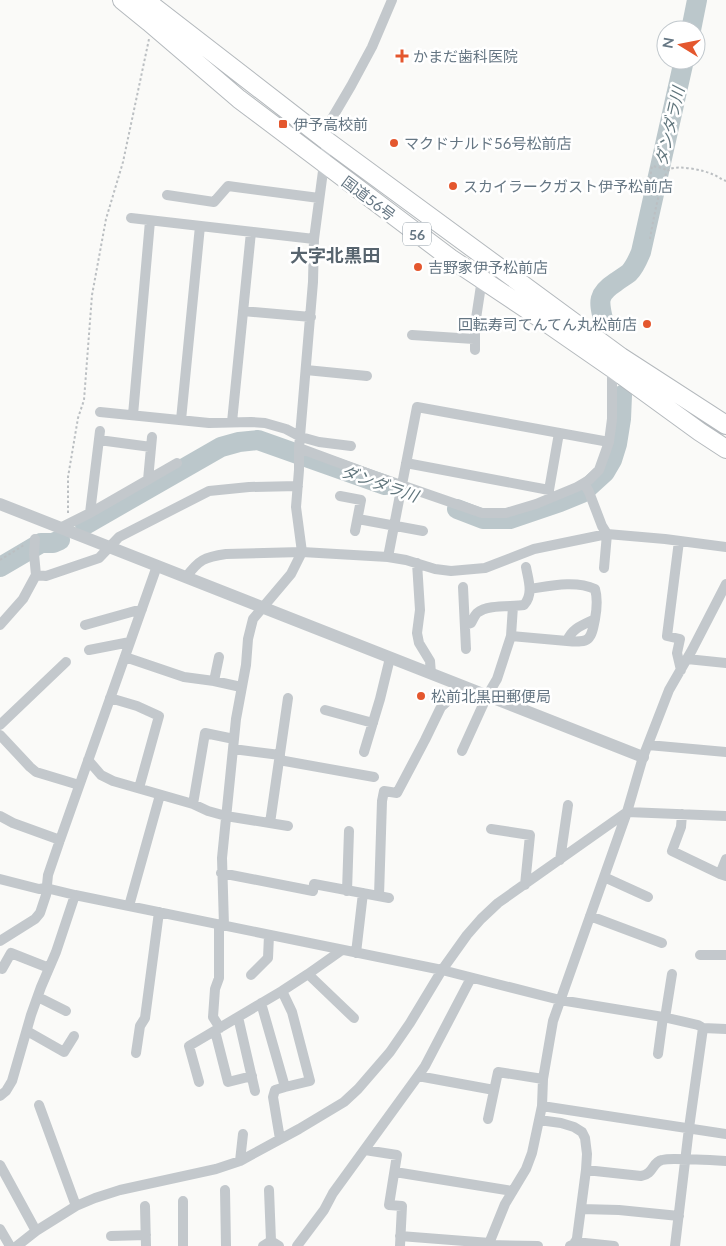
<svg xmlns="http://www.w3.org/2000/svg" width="726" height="1246" viewBox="0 0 726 1246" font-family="Lato,'Noto Sans JP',sans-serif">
<rect width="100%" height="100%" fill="#fafaf8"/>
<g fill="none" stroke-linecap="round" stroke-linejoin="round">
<!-- river -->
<path stroke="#bbc7cb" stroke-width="20" d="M691 30 697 0
M604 323C599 302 596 295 616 282 620 279 625 276 629 273 635 267 638 259 641 252L684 60
M457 509 483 519H510L560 502 582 493 605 472 612 460 617 444 621 419 622 395
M85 525 221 447 239 442 258 440 385 485
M0 567 41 543H53L60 540"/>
<!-- trunk casing -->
<g stroke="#b4b9bd" stroke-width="20">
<path id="trunk" d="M122 0 149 22 239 99 450 258 531 312 612 368 700 432 726 449
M145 0 327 141 621 357 726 425"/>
</g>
<!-- path -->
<path stroke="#bbbfc2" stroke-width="2" stroke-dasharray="2.5 2.5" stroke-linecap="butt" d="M649 184 652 166 663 168 667 171
M650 239C652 227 661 174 670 169 679 165 703 170 712 174 717 176 721 179 726 181
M68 513V477L78 418 84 400 92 295 106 219 123 162 149 39
M0 560 24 545"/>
<!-- minor -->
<path stroke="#c3c8cc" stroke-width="10" d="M167 195 214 202 228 186 319 198
M131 218 314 239
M243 311 311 317
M412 335 474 339
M475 350V325L482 279
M306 370 367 376
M100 412 209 423 251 422 265 423 286 429 301 437 319 442 351 446
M133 415 150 221
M181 420 200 226
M232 422 251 232
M99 440 151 447
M299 448 372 475 482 513H506L536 504 577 487 589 480 599 470 609 442 612 419V368L614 366
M406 463 549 490 559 433
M148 480 152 437
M584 483 589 492 602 526 607 534 604 568
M340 496 361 500 355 531
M90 513 100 431
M358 519 423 531
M60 528 90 513 177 463
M35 539 34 554 36 575
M679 541 667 636 680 639 677 653 681 670
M388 557 417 407 609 442
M417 563 420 610 417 633 419 643 430 661 431 674
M186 577C199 560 204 557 226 554L302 552 388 557 406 560 435 569 451 571 485 568 534 549 607 534 665 539 726 547
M463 587 466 649
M0 625 23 599 36 575 46 576 99 558 119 537 209 491 249 487 298 486
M85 625 142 609
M465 625 471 623C473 620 474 616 477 613 488 604 511 607 524 605 534 594 528 579 526 567
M511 636 567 641C572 628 583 625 595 619 597 608 598 599 595 589 575 580 550 586 530 589
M567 641C590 643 591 640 595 619
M89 650 130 642
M125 657 184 677 214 681 241 687
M687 659 726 663
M214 681 219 657
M110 698 137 706 159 716 139 788
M325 710 373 723
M0 725 66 662
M0 735 30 767 36 772 79 785
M648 745 726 752
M233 749 280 755
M462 751 487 696 497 679 511 636 513 606
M364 752 380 699 390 658
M88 760 101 775 113 781 193 804 208 811 226 816 288 826
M279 760 374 777
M193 804 205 733 234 739
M682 814 681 827 672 851 720 874 726 876
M0 816 13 823 60 840
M270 823 288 698
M491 829 530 835 525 885
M560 860 568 805
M221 873 313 891 314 884 389 898
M720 874 726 859
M604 877 648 897
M0 879 39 889 46 888 75 895 442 970 560 1000 663 1017 698 1025 703 1028 726 1029
M347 891 349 831
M379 896 382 801 384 791 397 793 425 740 441 707 453 696 459 685
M129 906 160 795
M590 916 662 943
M219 925V978L215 989 213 1017 220 1028
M224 926 222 858 236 719 246 665 248 639 253 619 291 574 302 552 296 507 299 470V448L313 282 314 239 327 141 331 120 351 86 372 47 392 0
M0 941 35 919 40 913 46 895 48 875 60 840 157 566
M356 953 363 893
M700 955H726
M2 969 11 953 49 968
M308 974 354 1018
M251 975 268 958 269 935
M38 997 66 1011
M261 1003 285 1087 310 1081 292 1012 282 991
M238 1017 255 1091
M665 1018 672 974
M27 1031 64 1052 74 1036
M215 1031 228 1082 252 1076
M136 1053 140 1026 145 1018 159 912
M658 1054 663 1017
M418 1076 494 1090
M199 1082 189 1046 282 991 308 974 342 950
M0 1096 6 1091 12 1081 31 1015 41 987 56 952 75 895
M39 1105 76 1206
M542 1106 726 1134
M488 1119 498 1072 543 1079
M539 1120 561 1123 574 1127 582 1132 585 1138 587 1154 586 1170 577 1238 575 1244 570 1246
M280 1139 273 1097 275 1090 285 1087
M365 1150 397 1155 389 1205 402 1206 400 1246
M240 1161 243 1134
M0 1165 36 1231
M586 1170 641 1176C654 1174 652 1162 662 1160 666 1159 670 1159 674 1159 691 1159 709 1160 726 1161
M395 1172 512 1191
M225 1190 226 1246
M269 1190 271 1241
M183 1201V1246
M145 1206 146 1246
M581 1209 619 1210 679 1216
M0 1229 10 1246
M111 1236 146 1235
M400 1236 490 1243
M575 1242 614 1246
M489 1245 538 1246
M17 1246 36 1231 76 1206 95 1198 120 1190 216 1169 240 1161 299 1129 344 1102 358 1089 390 1052 410 1023 442 970 467 935 481 919 498 903 627 812 726 816
M263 1246 271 1241 279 1246
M297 1246 324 1210 333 1193 418 1076 425 1066 471 978
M488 1246 505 1204 526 1169 532 1153 542 1106 543 1079 553 1021 627 812 643 757 669 690 692 650 726 584
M675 1246 689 1128 703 1028"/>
<!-- tertiary -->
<path stroke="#c3c8cc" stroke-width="12" d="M0 504 643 757"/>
<!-- trunk -->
<use href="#trunk" stroke="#fff" stroke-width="18"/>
</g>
<!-- markers -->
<g fill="#e4572e" stroke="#fff" stroke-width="2">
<path d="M399.5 48.5h5v5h5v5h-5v5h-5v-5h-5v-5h5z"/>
<rect x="278" y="119" width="10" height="10" rx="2.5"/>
<circle cx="394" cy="143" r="5"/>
<circle cx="453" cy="186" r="5"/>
<circle cx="418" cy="267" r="5"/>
<circle cx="647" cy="324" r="5"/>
<circle cx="421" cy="696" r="5"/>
</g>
<g text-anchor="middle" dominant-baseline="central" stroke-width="5" stroke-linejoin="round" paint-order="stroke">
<!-- shield labels -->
<rect fill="#fff" stroke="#939fa8" stroke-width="1" x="403" y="222.5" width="28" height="23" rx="4"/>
<g font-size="14" font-weight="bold" fill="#657683">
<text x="417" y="234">56</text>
</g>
<!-- poi labels -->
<g font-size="15" fill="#657683" stroke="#fff" text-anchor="start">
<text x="413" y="56">かまだ歯科医院</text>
<text x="293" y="124">伊予高校前</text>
<text x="404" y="143">マクドナルド56号松前店</text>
<text x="463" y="186">スカイラークガスト伊予松前店</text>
<text x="428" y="267">吉野家伊予松前店</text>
<text x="637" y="324" text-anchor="end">回転寿司てんてん丸松前店</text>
<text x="431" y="696">松前北黒田郵便局</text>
</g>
<!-- street labels -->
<g font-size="15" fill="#657683" stroke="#fff">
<text transform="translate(369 198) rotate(37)">国道56号</text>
</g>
<!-- water labels -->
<g font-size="16" font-style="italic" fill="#60757c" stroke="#fff">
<text transform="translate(669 126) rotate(-77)">ダンダラ川</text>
<text transform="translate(380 483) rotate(19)">ダンダラ川</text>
</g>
<!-- quarter labels -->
<g font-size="18" font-weight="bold" fill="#57646e" stroke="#fff">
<text x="335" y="255">大字北黒田</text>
</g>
</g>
<!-- north arrow -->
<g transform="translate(681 45) rotate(280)"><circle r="24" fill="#ffffff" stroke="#c1c8cd"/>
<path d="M0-4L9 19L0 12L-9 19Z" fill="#e4572e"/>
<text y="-8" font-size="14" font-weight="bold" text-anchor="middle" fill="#657683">N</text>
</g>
</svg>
